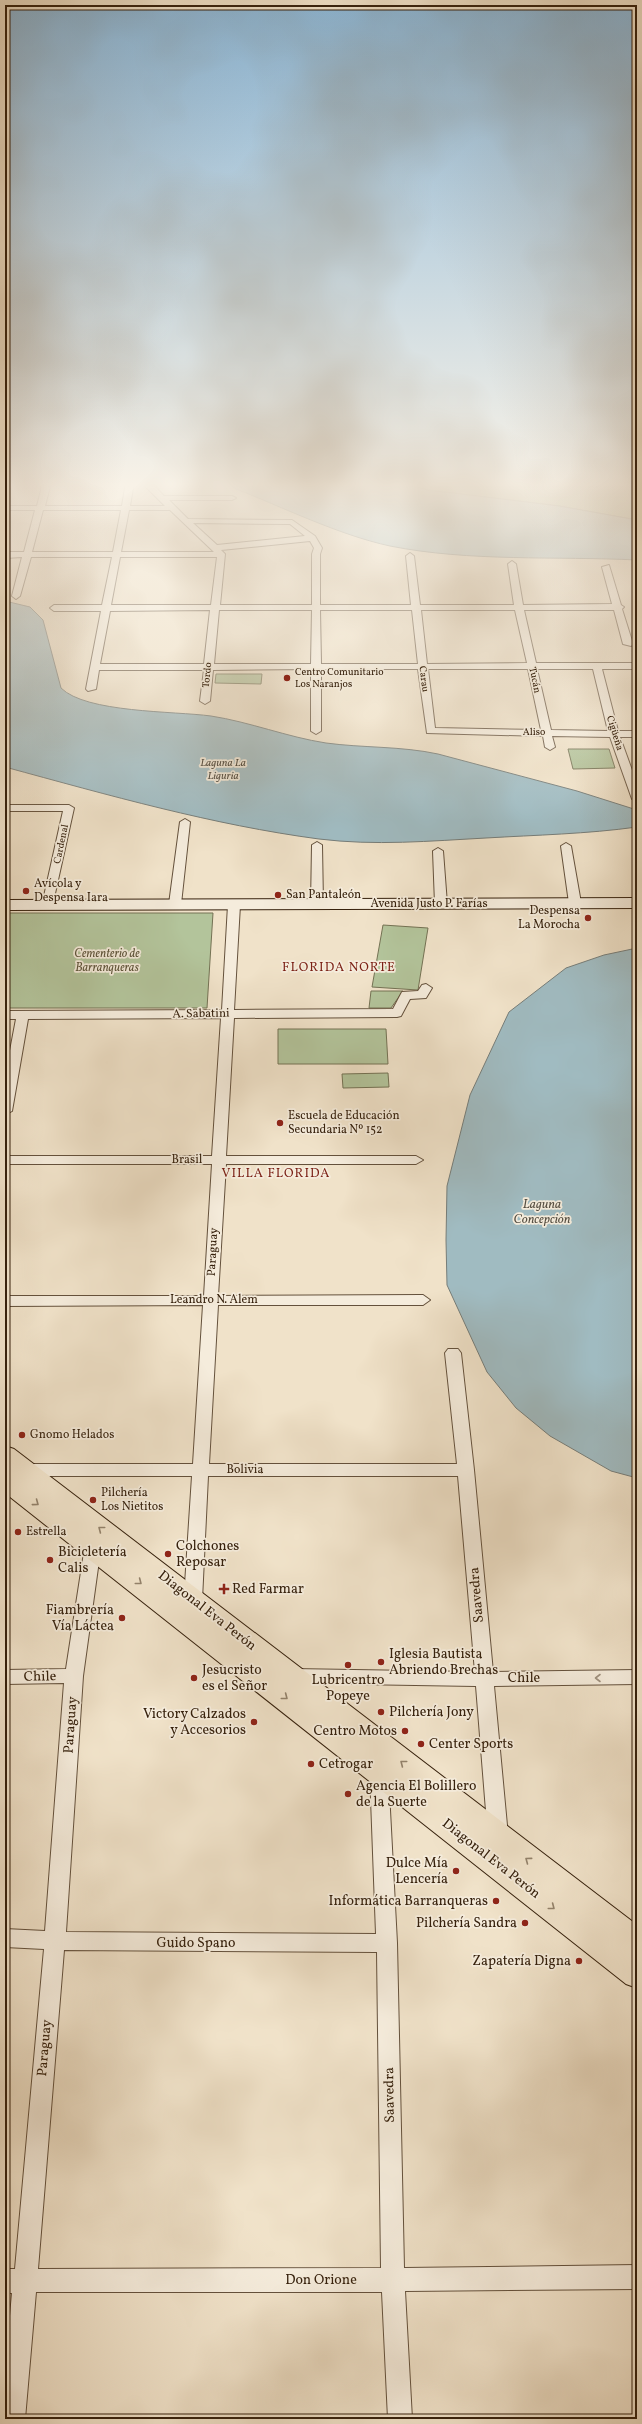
<svg xmlns="http://www.w3.org/2000/svg" width="642" height="2424" viewBox="0 0 642 2424" font-family="Vollkorn,serif">
<rect width="100%" height="100%" fill="#f0e2c9"/>
<filter id="stains"><feTurbulence type="fractalNoise" baseFrequency=".005" numOctaves="4"/><feColorMatrix values="0 0 0 0 .2 0 0 0 0 .09 0 0 0 0 .02 0 0 0 .5 -.17"/></filter>
<radialGradient id="worn" r=".72"><stop offset=".6" stop-color="#630" stop-opacity="0"/><stop offset="1" stop-color="#630" stop-opacity=".3"/></radialGradient>
<!-- green -->
<path fill="#b3c49b" stroke="#747254" d="M406 482H637V520L559 506 428 490 408 485Z
M216 674H262L261 684 215 683Z
M568 749H609L615 768 573 769Z
M5 913H213L207 1008H5Z
M383 925 428 928 418 990 372 987Z
M371 991H403L391 1008H369Z
M278 1029H386L388 1064H278Z
M388 1073 389 1087 343 1088 342 1074Z"/>
<!-- water -->
<path fill="#a0bbc1" stroke="#767d79" d="M229 482H406L408 485 428 490 559 506 637 520V560C556 556 470 562 390 546 339 535 282 507 234 488Z
M5 601 30 607 43 620 61 688C86 713 174 711 211 716 250 722 287 737 326 743 363 748 401 746 438 754L577 791 637 810V827C587 834 536 835 486 838 430 841 375 846 319 839 213 825 108 795 5 767Z
M637 948V1478L611 1471 550 1436 516 1408 487 1372 447 1285 446 1240 447 1186 470 1095 509 1012 566 968 604 955Z"/>
<g fill="none" stroke-linecap="round" stroke-linejoin="round">
<!-- street casing -->
<g stroke="#64513c" stroke-width="2">
<path id="street" d="M43 482H51L45 506H122L126 482H134L130 506H165L141 482H150L164 496H232L236 498 232 500H169L188 519 292 520 315 536 322 548 320 554V605H411L406 556 410 553 414 556 420 605H514L508 564 512 561 516 564 523 605 612 604 602 567 609 565 621 605 624 607 622 609 633 644 631 646 623 644 614 610H524L536 663H637V669H602L618 731H637V737H620L637 784V802L632 799 610 737 552 736 555 747 550 750 545 747 543 736 427 733 418 669H321V731L316 734 311 731V669L213 670 210 701 205 704 200 701 204 670H99L96 689 88 691 86 689 101 611H54L50 608 54 605H102L112 557H31L20 596 16 599 12 596 22 557 5 558V552H24L35 510H5V506H37ZM43 510H121L113 552H32ZM129 510H170L214 552H121ZM193 523 290 524 305 536 217 545ZM310 541 314 548 312 554V605H220L225 554 221 550ZM120 557H217L211 605H111ZM210 610 204 664H100L110 611ZM219 610H312L311 664H214ZM320 610H412L418 664H321ZM421 610H515L527 663 427 664ZM428 669H528L541 730 435 728ZM537 669H593L608 731 551 730Z
M5 805H69L74 808 52 907 48 908 42 905 63 811H5Z
M185 819 190 822 181 904 175 907 169 904 180 822Z
M317 842 322 845 323 904 317 907 311 904 312 845Z
M566 843 571 846 581 903 575 906 569 903 561 846Z
M438 848 443 851 447 904 441 907 435 904 433 851Z
M234 902 240 905 234 1010 393 1009 402 992 418 991 422 985 426 984 432 988 426 998 410 999 401 1016 397 1017 234 1018 226 1156H416L423 1160 416 1164H226L218 1296 423 1295 430 1300 423 1305H218L209 1464H457L445 1353 448 1349H458L461 1353 474 1470 493 1672 637 1670V1684L494 1686 508 1836 505 1842 498 1844 491 1842 488 1836 476 1686 293 1683 287 1681 284 1676 287 1671 293 1669 475 1672 458 1476H208L202 1600 199 1605 193 1606 187 1605 184 1600 192 1476H24L18 1474 16 1470 18 1466 24 1464H193L203 1305 5 1306V1296H204L212 1164H5V1156H212L221 1018 28 1019 12 1111 5 1115V1077L16 1019H5V1011L222 1010 228 905Z
M93 1540 99 1542 101 1546 83 1676 66 1932 376 1934 370 1772 372 1767 379 1764 386 1767 388 1772 397 1943 404 2268 637 2265V2289L405 2291 412 2419H388L382 2292H36L25 2419H5V2373L12 2293H5V2269H15L44 1949 5 1947V1929L45 1931 64 1683 5 1684V1670L66 1669 85 1546 87 1542ZM64 1950 377 1952 381 2268 38 2269Z"/>
</g>
<!-- secondary casing -->
<g stroke="#36210d" stroke-width="2">
<path id="secondary" d="M637 898V908L5 910V900Z"/>
</g>
<!-- primary casing -->
<g stroke="#36210d" stroke-width="2">
<path id="primary" d="M5 1446 14 1449 637 1925V1988L626 1984 5 1493V1470L9 1471 5 1468Z"/>
</g>
<!-- street -->
<use href="#street" fill="#f5ecdc" fill-rule="evenodd"/>
<!-- secondary -->
<use href="#secondary" fill="#f5ecdc" fill-rule="evenodd"/>
<!-- primary -->
<use href="#primary" fill="#f0e2c9" fill-rule="evenodd"/>
</g>
<!-- one-way arrows -->
<defs><path id="oneway-chevron" d="M-2-3.5L2.5 0L-2 3.5" fill="none" stroke-width="1.6" stroke-linecap="round" stroke-linejoin="round"/></defs>
<g stroke="#93826b">
<use href="#oneway-chevron" transform="translate(36 1503) rotate(37)"/>
<use href="#oneway-chevron" transform="translate(101 1529) rotate(-142)"/>
<use href="#oneway-chevron" transform="translate(139 1582) rotate(38)"/>
<use href="#oneway-chevron" transform="translate(285 1697) rotate(38)"/>
<use href="#oneway-chevron" transform="translate(403 1763) rotate(-142)"/>
<use href="#oneway-chevron" transform="translate(528 1860) rotate(-143)"/>
<use href="#oneway-chevron" transform="translate(552 1907) rotate(38)"/>
</g>
<use stroke="#9f917f" href="#oneway-chevron" transform="translate(598 1678) rotate(180)"/>
<!-- sky -->
<linearGradient id="sky" x2="0" y2="1"><stop stop-color="#8bb7d8"/><stop offset="0.59" stop-color="#f8f2e7"/><stop offset="1" stop-color="#f8f2e7" stop-opacity="0"/></linearGradient>
<rect width="642" height="822" fill="url(#sky)"/>
<!-- markers -->
<g fill="#8f2418" stroke="#f5ecdc" stroke-width="1.5">
<circle cx="287" cy="678" r="4"/>
<circle cx="26" cy="891" r="4"/>
<circle cx="278" cy="895" r="4"/>
<circle cx="588" cy="918" r="4"/>
<circle cx="280" cy="1123" r="4"/>
<circle cx="22" cy="1435" r="4"/>
<circle cx="93" cy="1500" r="4"/>
<circle cx="18" cy="1532" r="4"/>
<circle cx="168" cy="1554" r="4"/>
<circle cx="50" cy="1560" r="4"/>
<path d="M222 1583h4v4h4v4h-4v4h-4v-4h-4v-4h4z"/>
<circle cx="122" cy="1618" r="4"/>
<circle cx="381" cy="1662" r="4"/>
<circle cx="348" cy="1665" r="4"/>
<circle cx="194" cy="1678" r="4"/>
<circle cx="381" cy="1712" r="4"/>
<circle cx="254" cy="1722" r="4"/>
<circle cx="405" cy="1731" r="4"/>
<circle cx="421" cy="1744" r="4"/>
<circle cx="311" cy="1764" r="4"/>
<circle cx="348" cy="1794" r="4"/>
<circle cx="456" cy="1871" r="4"/>
<circle cx="496" cy="1901" r="4"/>
<circle cx="525" cy="1923" r="4"/>
<circle cx="579" cy="1961" r="4"/>
</g>
<g text-anchor="middle" dominant-baseline="central" stroke-width="3.5" stroke-linejoin="round" paint-order="stroke">
<!-- far-poi labels -->
<g font-size="10" fill="#36210d" stroke="#f5ecdc" text-anchor="start">
<text x="295" y="672">Centro Comunitario<tspan x="295" dy="12">Los Naranjos</tspan></text>
</g>
<!-- far-street labels -->
<g font-size="10" fill="#36210d" stroke="#f5ecdc">
<text transform="translate(207 675) rotate(-85)">Tordo</text>
<text transform="translate(424 679) rotate(83)">Carau</text>
<text transform="translate(535 680) rotate(78)">Tucán</text>
<text x="534" y="732">Aliso</text>
<text transform="translate(615 733) rotate(73)">Cigüeña</text>
<text transform="translate(61 844) rotate(-78)">Cardenal</text>
</g>
<!-- far-water labels -->
<g font-size="11" font-style="italic" fill="#564f43" stroke="#f5ecdc">
<text x="223" y="763">Laguna La<tspan x="223" dy="13">Liguria</tspan></text>
</g>
<!-- poi labels -->
<g font-size="12" fill="#36210d" stroke="#f5ecdc" text-anchor="start">
<text x="34" y="884">Avícola y<tspan x="34" dy="14">Despensa Iara</tspan></text>
<text x="286" y="895">San Pantaleón</text>
<text x="580" y="911" text-anchor="end">Despensa<tspan x="580" dy="14">La Morocha</tspan></text>
<text x="288" y="1116">Escuela de Educación<tspan x="288" dy="14">Secundaria Nº 152</tspan></text>
<text x="30" y="1435">Gnomo Helados</text>
<text x="101" y="1493">Pilchería<tspan x="101" dy="14">Los Nietitos</tspan></text>
<text x="26" y="1532">Estrella</text>
</g>
<!-- street labels -->
<g font-size="12" fill="#36210d" stroke="#f5ecdc">
<text x="429" y="904">Avenida Justo P. Farías</text>
<text transform="translate(201 1014) rotate(-1)">A. Sabatini</text>
<text x="187" y="1160">Brasil</text>
<text transform="translate(213 1252) rotate(-87)">Paraguay</text>
<text x="214" y="1300">Leandro N. Alem</text>
<text x="245" y="1470">Bolivia</text>
</g>
<!-- park labels -->
<g font-size="12" font-style="italic" fill="#5c5238" stroke="#f5ecdc">
<text x="107" y="954">Cementerio de<tspan x="107" dy="14">Barranqueras</tspan></text>
</g>
<!-- neighbourhood labels -->
<g font-size="13" letter-spacing="1" fill="#7a1f14" stroke="#f5ecdc">
<text x="339" y="968">FLORIDA NORTE</text>
<text x="276" y="1174">VILLA FLORIDA</text>
</g>
<!-- water labels -->
<g font-size="13" font-style="italic" fill="#564f43" stroke="#f5ecdc">
<text x="542" y="1205">Laguna<tspan x="542" dy="15">Concepción</tspan></text>
</g>
<!-- near-poi labels -->
<g font-size="14" fill="#36210d" stroke="#f5ecdc" text-anchor="start">
<text x="176" y="1546">Colchones<tspan x="176" dy="16">Reposar</tspan></text>
<text x="58" y="1552">Bicicletería<tspan x="58" dy="16">Calis</tspan></text>
<text x="232" y="1589">Red Farmar</text>
<text x="114" y="1610" text-anchor="end">Fiambrería<tspan x="114" dy="16">Vía Láctea</tspan></text>
<text x="389" y="1654">Iglesia Bautista<tspan x="389" dy="16">Abriendo Brechas</tspan></text>
<text x="202" y="1670">Jesucristo<tspan x="202" dy="16">es el Señor</tspan></text>
<text x="348" y="1680" text-anchor="middle">Lubricentro<tspan x="348" dy="16">Popeye</tspan></text>
<text x="389" y="1712">Pilchería Jony</text>
<text x="246" y="1714" text-anchor="end">Victory Calzados<tspan x="246" dy="16">y Accesorios</tspan></text>
<text x="397" y="1731" text-anchor="end">Centro Motos</text>
<text x="429" y="1744">Center Sports</text>
<text x="319" y="1764">Cetrogar</text>
<text x="356" y="1786">Agencia El Bolillero<tspan x="356" dy="16">de la Suerte</tspan></text>
<text x="448" y="1863" text-anchor="end">Dulce Mía<tspan x="448" dy="16">Lencería</tspan></text>
<text x="488" y="1901" text-anchor="end">Informática Barranqueras</text>
<text x="517" y="1923" text-anchor="end">Pilchería Sandra</text>
<text x="571" y="1961" text-anchor="end">Zapatería Digna</text>
</g>
<!-- near-street labels -->
<g font-size="14" fill="#36210d" stroke="#f5ecdc">
<text transform="translate(477 1595) rotate(-95)">Saavedra</text>
<text transform="translate(207 1611) rotate(38)">Diagonal Eva Perón</text>
<text transform="translate(40 1677) rotate(-1)">Chile</text>
<text x="524" y="1678">Chile</text>
<text transform="translate(71 1725) rotate(-86)">Paraguay</text>
<text transform="translate(491 1859) rotate(38)">Diagonal Eva Perón</text>
<text x="196" y="1943">Guido Spano</text>
<text transform="translate(45 2048) rotate(-85)">Paraguay</text>
<text transform="translate(390 2095) rotate(-91)">Saavedra</text>
<text x="321" y="2280">Don Orione</text>
</g>
</g>
<!-- margin -->
<rect width="642" height="2424" fill="none" stroke="#f0e2c9" stroke-width="20"/>
<rect x="6" y="6" width="630" height="2412" fill="none" stroke="#36210d" stroke-width="2"/>
<rect x="10" y="10" width="622" height="2404" fill="none" stroke="#36210d"/>
<rect width="100%" height="100%" filter="url(#stains)"/>
<rect width="100%" height="100%" fill="url(#worn)"/>
</svg>
